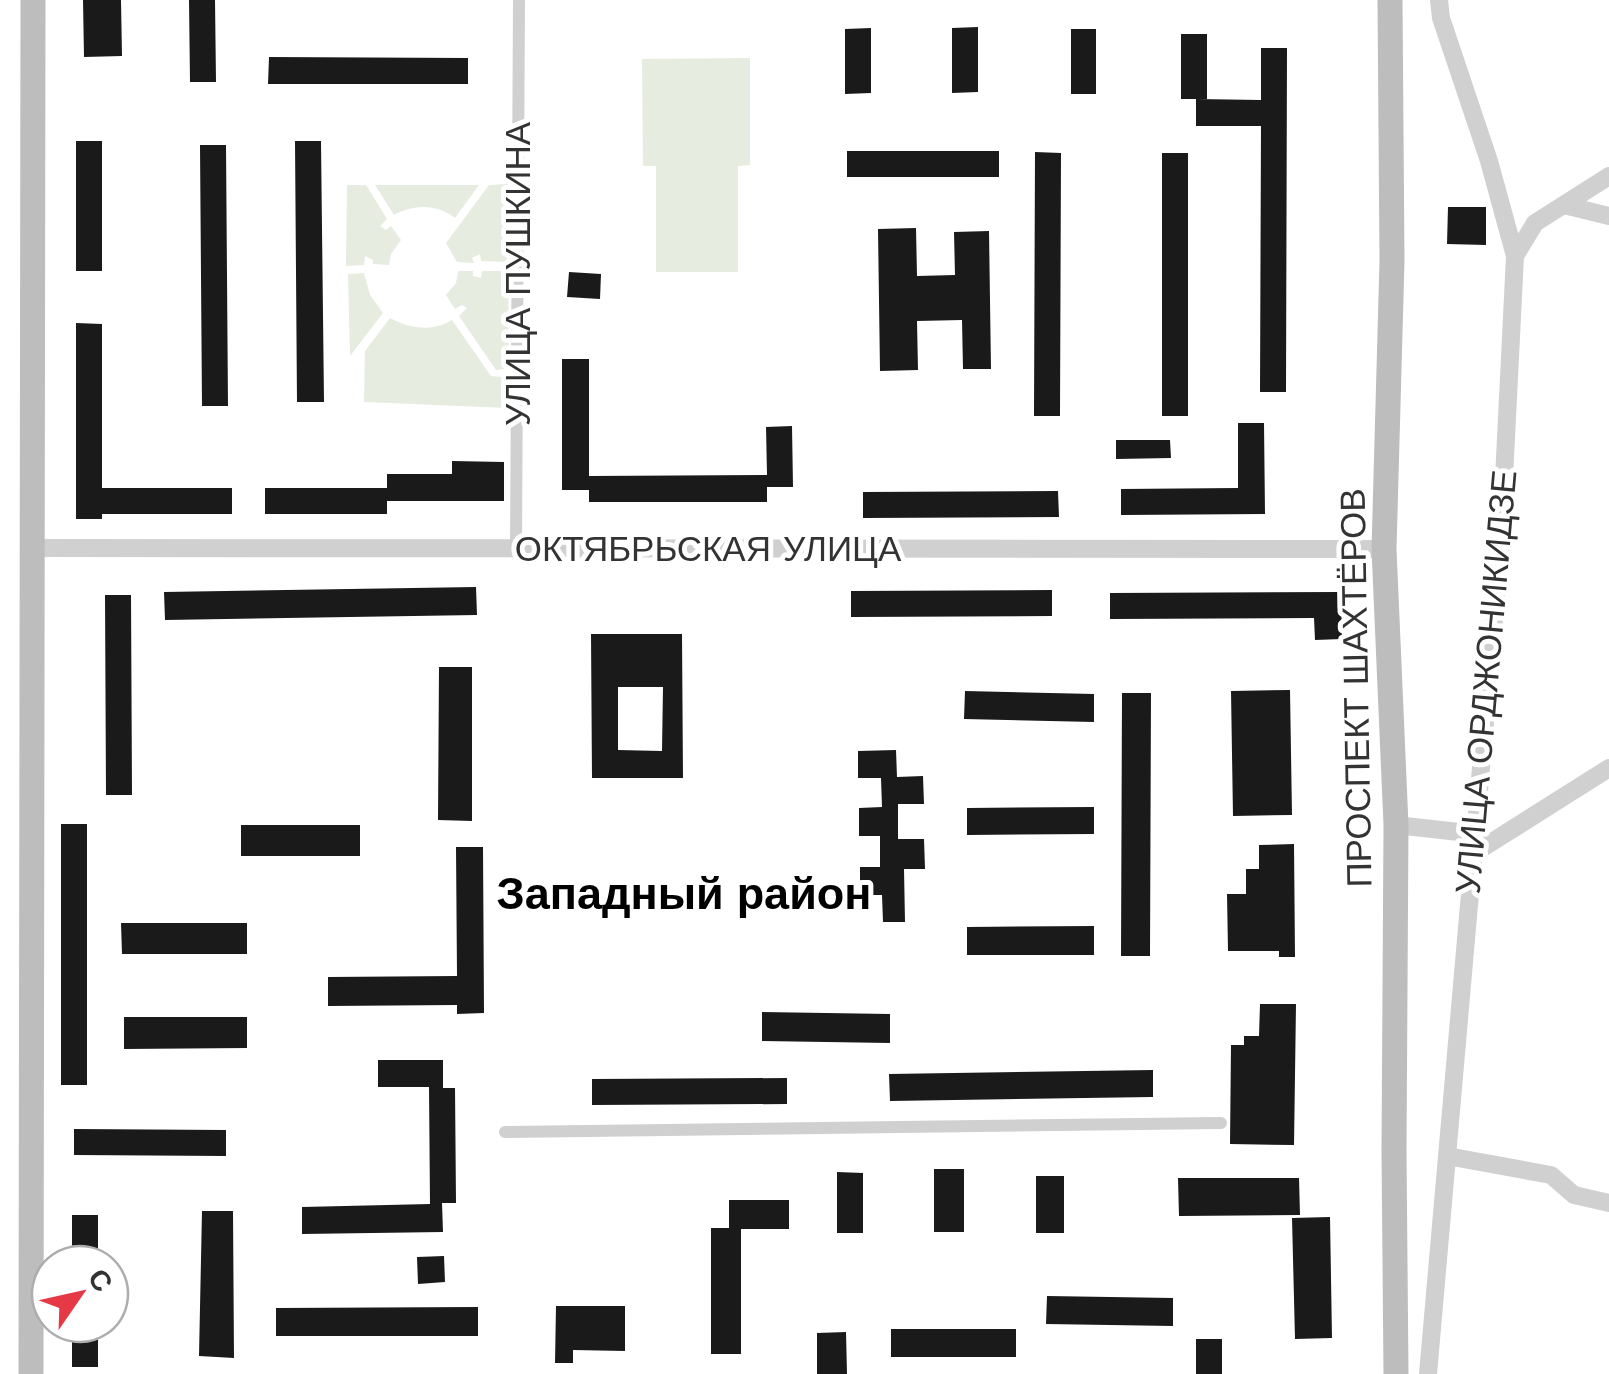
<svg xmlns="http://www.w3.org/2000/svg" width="1609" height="1374" viewBox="0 0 1609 1374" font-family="'Work Sans',sans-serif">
<rect width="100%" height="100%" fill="#fff"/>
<!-- green -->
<path fill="#e6ecdf" d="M750 58V165L738 166V272H656V166H643L642 59Z
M508 184 507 262 481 261 480 254 472 258 474 263 457 262 446 243 489 185Z
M347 185H366L387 219 380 226 386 230 391 226 401 240 391 254 389 265 373 264V260L365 256 364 265 346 266Z
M375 185H479L455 218C437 204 414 204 394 215Z
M458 271H473V276L481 278 482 271H508L509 368 496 370 459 316 467 308 462 305 455 309 446 295 456 283Z
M364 273 370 295 383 313 350 356 348 274Z
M390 318C410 329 433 332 452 320L491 376 510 378 509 408 364 402 365 351Z"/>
<!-- building -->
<path fill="#1a1a1a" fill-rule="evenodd" d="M83 0H121L122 56 84 57Z
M189 0H215L216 82H190Z
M978 27V92L952 93V28Z
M871 28V93L845 94V29Z
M1071 29H1096V94H1071Z
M1181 34H1207V99H1181Z
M1261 48H1287L1286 392H1260L1261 126H1196V99L1261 100Z
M269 57 468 58V84H268Z
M76 141H102V271H76Z
M295 141H321L324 402H297Z
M200 145H226L228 406H202Z
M847 151H999V177H847Z
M1035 152 1061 153 1060 416H1034Z
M1162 153H1188V416H1162Z
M1448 207H1486V245L1447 244Z
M916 228 917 276 955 275 954 232 989 231 991 369H963L962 320 917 321 918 370 880 371 878 229Z
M569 272 601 274 600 299 567 297Z
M76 323 102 324V488H232V514H102V519H76Z
M562 359H589V476L767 475 766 427 792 426 793 487H767V502H589V490H562Z
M1238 423H1264L1265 514 1121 515V489L1238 488Z
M1116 440H1170L1171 458 1116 459Z
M452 461 504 462V501H387V514H265V488H387V474H452Z
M1058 491 1059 517 863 518V492Z
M476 587 477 615 165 620 164 592Z
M1052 590V616L851 617V591Z
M1341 592 1342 639 1315 640 1314 618 1110 619V593Z
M105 595H131L132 795H106Z
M591 634H682L683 778H592ZM618 687H663L662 751 618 750Z
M439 667H472V821L438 820Z
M1290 690 1292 815 1233 816 1231 691Z
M965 691 1094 694V722L964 719Z
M1122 693H1151L1150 956H1121Z
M896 750 897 777 923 776 924 804H898V839H924L925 869H904L905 922H883L882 895H860V867H880V836H859V808L882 807 881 778H858V751Z
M1094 807V834L967 835V808Z
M61 824H87V1085H61Z
M241 825H360V856H241Z
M1294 844 1295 957H1279V951H1228L1227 894H1246V869H1259V845Z
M456 847H483L484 1013 457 1014V1005L328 1006V977L457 976Z
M121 923H247V954H122Z
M1094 926V955H967V927Z
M1260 1004H1296L1294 1145 1230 1144 1231 1045H1244V1036H1259Z
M762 1012 890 1014V1043L762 1041Z
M124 1017H247V1048L124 1049Z
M378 1060H443V1088H455L456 1203H442L443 1232 302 1234V1207L430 1204 429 1087H378Z
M1153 1070V1097L890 1101 889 1074Z
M787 1078V1104L592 1105V1079Z
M74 1129 226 1130V1156L74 1155Z
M934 1169H964V1232H934Z
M837 1172 863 1173V1233H837Z
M1036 1176H1064V1233H1036Z
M1178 1178H1299L1300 1215 1179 1216Z
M729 1200H789V1229H741V1354H711V1228H729Z
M202 1211H233L234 1358 199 1356Z
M72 1215H98V1264H72Z
M1330 1217 1332 1338 1295 1339 1292 1218Z
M444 1256 445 1282 418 1284 417 1257Z
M1047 1296 1173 1298V1326L1046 1324Z
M556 1306H625V1351L573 1350V1363H555Z
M478 1307V1336H276V1308Z
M72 1324H98V1367H72Z
M891 1329H1016V1357H891Z
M846 1332 847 1374H817V1333Z
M1196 1339H1222V1374H1196Z"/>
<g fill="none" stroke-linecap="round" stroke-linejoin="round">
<!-- pedestrian -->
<path stroke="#d0d0d0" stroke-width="12" d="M516 549 519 0
M505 1132 1221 1123"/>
<!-- minor -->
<path stroke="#d0d0d0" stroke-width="18" d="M1564 205 1609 216
M1515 256 1535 223 1609 176
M32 548 1384 549
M1396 825 1477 834
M1473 854 1609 768
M1447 1156 1551 1175 1574 1195 1609 1203
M1428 1374 1501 539 1515 256 1489 161 1441 18 1439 0"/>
<!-- secondary -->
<path stroke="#bdbdbd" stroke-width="25" d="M1390 0 1392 261 1384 549 1396 825 1394 1151 1396 1374
M31 1374 33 0"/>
</g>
<g text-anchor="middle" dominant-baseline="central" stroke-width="10" stroke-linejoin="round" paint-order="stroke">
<!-- street labels -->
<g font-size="35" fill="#333" stroke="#fff">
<text transform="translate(518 274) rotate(-90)">УЛИЦА ПУШКИНА</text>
<text x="708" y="549">ОКТЯБРЬСКАЯ УЛИЦА</text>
<text transform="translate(1486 682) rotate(-85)">УЛИЦА ОРДЖОНИКИДЗЕ</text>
<text transform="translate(1356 688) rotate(-91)">ПРОСПЕКТ ШАХТЁРОВ</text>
</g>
<!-- district labels -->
<g font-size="45" font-weight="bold" fill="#000" stroke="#fff">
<text x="684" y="893">Западный район</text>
</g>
</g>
<!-- north arrow -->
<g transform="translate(80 1294) rotate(56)"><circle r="48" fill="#ffffff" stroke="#adadad" stroke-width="2.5"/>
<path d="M0-8L18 38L0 25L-18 38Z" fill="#e63946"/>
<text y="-15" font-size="28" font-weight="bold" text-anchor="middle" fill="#333333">С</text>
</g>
</svg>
